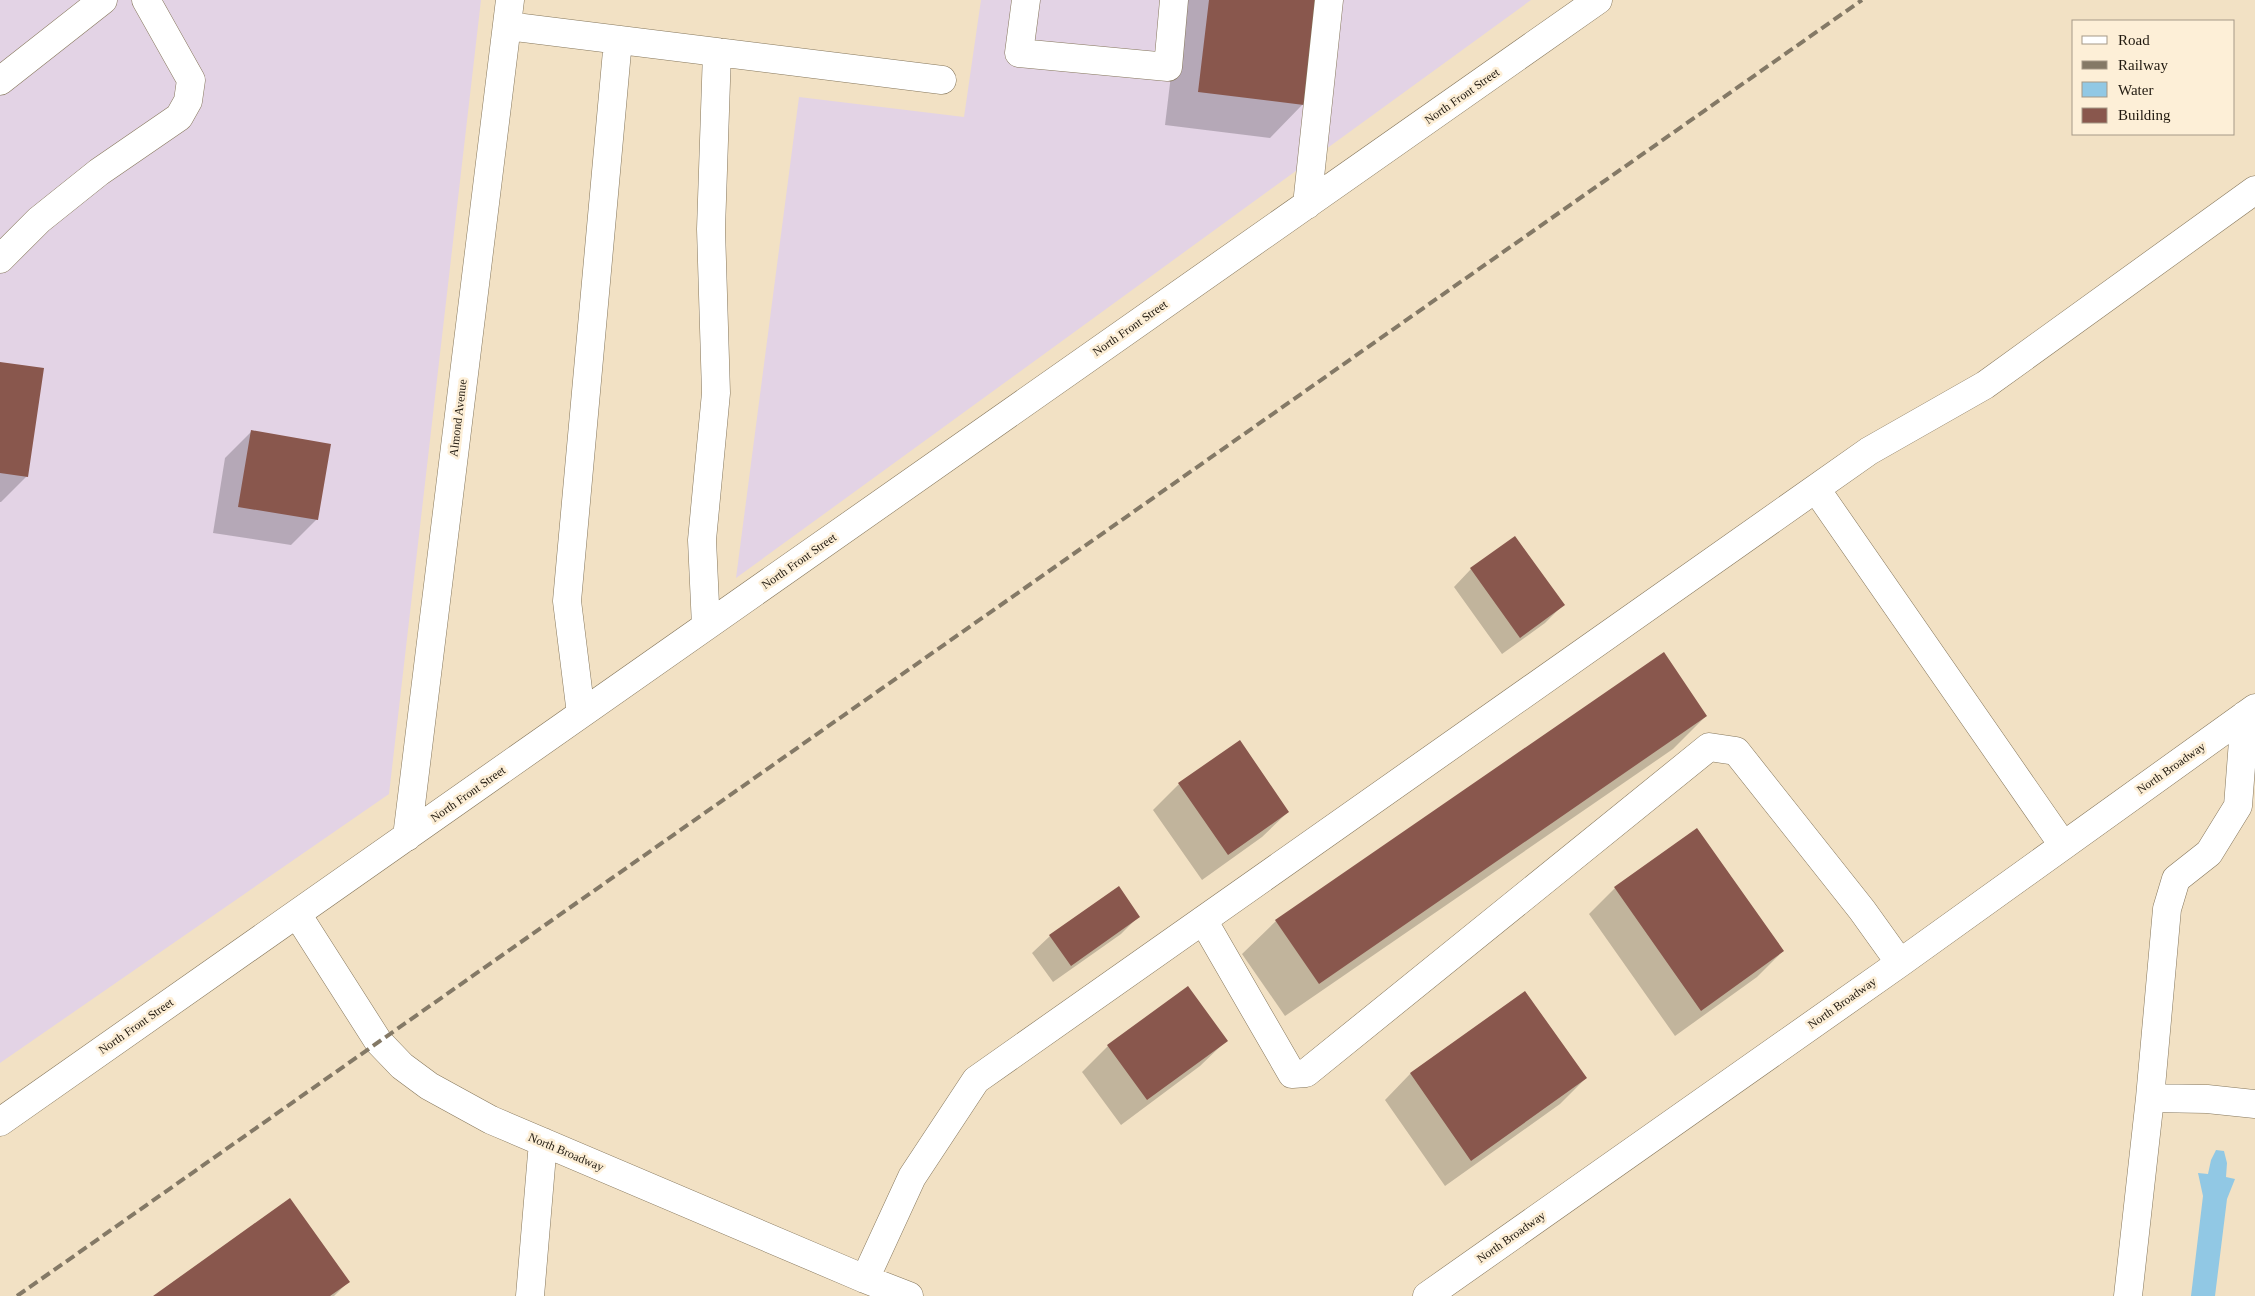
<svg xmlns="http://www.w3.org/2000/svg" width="2255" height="1296" viewBox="0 0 2255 1296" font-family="'Times New Roman',serif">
<rect width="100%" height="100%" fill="#f2e1c4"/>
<!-- commercial -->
<path fill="#e3d3e5" d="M0 0H481L389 794 0 1063Z
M981 0H1531L736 578 799 97 964 117Z"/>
<!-- water -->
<path fill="#91c8e4" d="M2216 1150 2224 1151 2227 1163 2226 1177 2235 1179 2227 1199 2215 1296H2191L2203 1196 2198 1173 2208 1174 2211 1160Z"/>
<!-- shadow -->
<path fill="#0003" d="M1180 0H1316L1303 104 1270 138 1165 125Z
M0 363 27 476 1 502H0Z
M251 432 317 519 291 545 213 533 225 458Z
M1471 569 1563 605 1545 623 1502 654 1454 587Z
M1706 716 1673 749 1285 1016 1242 954 1276 921Z
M1179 784 1288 812 1262 837 1202 880 1153 810Z
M1697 829 1783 951 1757 977 1675 1036 1589 914 1615 888Z
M1138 917 1121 934 1053 982 1032 953 1050 936Z
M1525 993 1586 1078 1560 1104 1445 1186 1385 1100 1410 1074Z
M1226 1041 1200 1066 1121 1125 1082 1072 1108 1046Z
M348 1282 334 1296H156Z"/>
<!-- building -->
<path fill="#89574d" d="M1209 0H1317L1304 105 1198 92Z
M0 362 44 368 28 477 0 473Z
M251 430 331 444 318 520 238 507Z
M1515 536 1565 605 1520 638 1470 568Z
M1664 652 1707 716 1319 984 1275 920Z
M1240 740 1289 812 1228 855 1178 783Z
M1697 828 1784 951 1701 1011 1614 887Z
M1119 886 1140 917 1071 966 1049 935Z
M1188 986 1228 1041 1147 1100 1107 1045Z
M1525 991 1587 1078 1471 1161 1410 1073Z
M290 1198 350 1282 330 1296H153Z"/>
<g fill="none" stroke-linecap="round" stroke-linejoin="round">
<!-- minor casing -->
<g stroke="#85765b" stroke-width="29">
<path id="minor" d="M1026 0 1019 53 1168 67 1174 0
M507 26 942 80
M1307 205 1329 0
M0 259 39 220 99 172 179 117 188 101 191 80 146 0
M1816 489 2063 845
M706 626 702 540 716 393 711 229 717 52
M581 714 567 601 618 40
M407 837 510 0
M297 914 378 1041 402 1066 429 1086 491 1120 865 1279 909 1296
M1203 920 1292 1074 1306 1073 1709 747 1736 751 1862 910 1900 963
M2150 1098 2207 1099 2255 1104
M0 1122 1598 0
M865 1279 912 1177 976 1080 1869 451 1985 385 2255 190
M530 1296 543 1142
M1427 1296 1900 963 2255 708
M2128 1296 2150 1098 2167 909 2176 879 2209 853 2238 806 2245 715"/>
</g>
<!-- major casing -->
<g stroke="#85765b" stroke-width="29">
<path id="major" d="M0 81 103 0"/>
</g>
<!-- minor -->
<use href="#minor" stroke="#fff" stroke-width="28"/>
<!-- major -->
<use href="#major" stroke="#fff" stroke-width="28"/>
<!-- rail -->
<path stroke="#847966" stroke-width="4" stroke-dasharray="10 5" stroke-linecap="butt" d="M17 1296 1862 0"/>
</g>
<g text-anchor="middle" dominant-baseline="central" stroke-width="5" stroke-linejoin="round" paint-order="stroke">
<!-- street labels -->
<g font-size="12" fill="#20190f" stroke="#fdefd7">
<text transform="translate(1462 96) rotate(-35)">North Front Street</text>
<text transform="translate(1130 328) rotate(-35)">North Front Street</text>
<text transform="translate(458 418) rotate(-83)">Almond Avenue</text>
<text transform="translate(799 561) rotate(-35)">North Front Street</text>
<text transform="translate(2171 768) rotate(-35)">North Broadway</text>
<text transform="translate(468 794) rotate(-35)">North Front Street</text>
<text transform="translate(1842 1003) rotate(-35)">North Broadway</text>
<text transform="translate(136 1026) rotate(-35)">North Front Street</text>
<text transform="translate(566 1152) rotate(23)">North Broadway</text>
<text transform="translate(1511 1237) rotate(-35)">North Broadway</text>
</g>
</g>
<!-- legend -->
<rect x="2072" y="20" width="162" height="115" fill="#fdefd7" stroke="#a59987"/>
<rect x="2082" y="36" width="25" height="8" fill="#ffffff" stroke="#a59987"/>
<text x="2118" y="45" font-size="15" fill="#20190f">Road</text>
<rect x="2082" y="61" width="25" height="8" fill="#847966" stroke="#a59987"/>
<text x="2118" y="70" font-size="15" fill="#20190f">Railway</text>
<rect x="2082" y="82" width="25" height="15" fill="#91c8e4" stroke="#a59987"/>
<text x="2118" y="95" font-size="15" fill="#20190f">Water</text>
<rect x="2082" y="108" width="25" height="15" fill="#89574d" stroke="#a59987"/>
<text x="2118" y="120" font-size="15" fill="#20190f">Building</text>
</svg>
